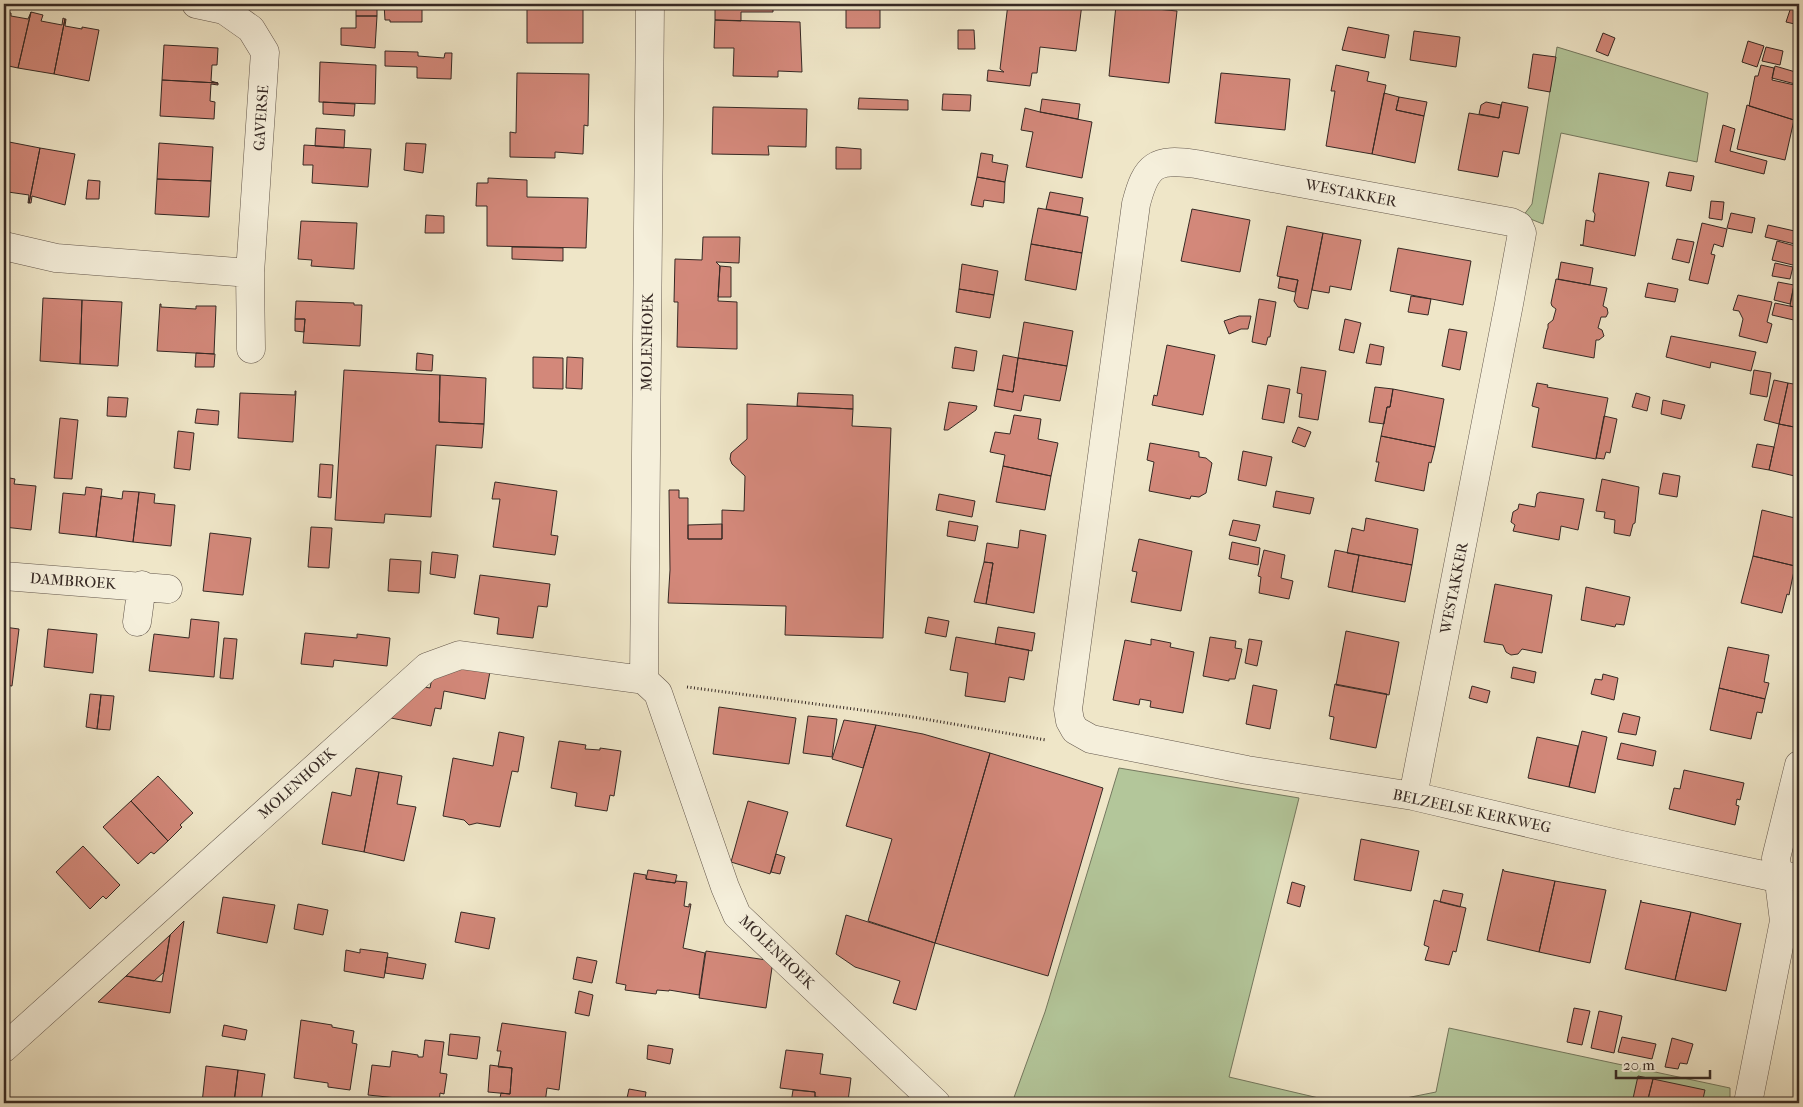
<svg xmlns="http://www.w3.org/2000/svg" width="1803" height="1107" viewBox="0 0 1803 1107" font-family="'IM FELL French Canon',serif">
<rect width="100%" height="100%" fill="#efe6c8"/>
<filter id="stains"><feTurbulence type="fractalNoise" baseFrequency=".004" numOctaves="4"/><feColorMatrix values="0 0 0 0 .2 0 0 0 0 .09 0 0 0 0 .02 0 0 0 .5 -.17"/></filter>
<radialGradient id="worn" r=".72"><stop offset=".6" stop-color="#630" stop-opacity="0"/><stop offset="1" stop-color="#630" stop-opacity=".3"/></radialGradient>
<!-- green -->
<path fill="#b3c69a" stroke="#74785f" d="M1557 47 1708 93 1697 162 1561 133 1543 224 1523 216 1532 204Z
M1119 768 1299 798 1229 1077 1340 1103H1012L1045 1012Z
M1449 1028 1730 1088V1103H1381L1436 1092Z"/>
<!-- building -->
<path fill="#d3887a" stroke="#362924" d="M356 4H377V16H356Z
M384 4H422V22H390V20H385Z
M527 4H583V43H527Z
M715 4H773V12H741V21L715 20Z
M846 4H880V28H846Z
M1008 4H1082L1076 51 1040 47 1037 73H1032L1030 86 987 81 988 70 1004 72 1000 69Z
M1792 4H1799V25L1786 22Z
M1116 5 1177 11 1169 83 1109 76Z
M4 12 11 13V16L28 19 31 12 18 68 4 65Z
M31 12 43 15 41 21 62 25 63 18 65 19 54 74 18 68Z
M356 16H377L375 48 341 45V28H356Z
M65 19H66L65 26 82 29V27L99 30 89 81 54 74Z
M715 20 800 22 802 72 778 71V77L733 76 734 48H714Z
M1348 27 1389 35 1385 58 1342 50Z
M958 30H974L975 49H958Z
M1414 31 1460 37 1456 67 1410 60Z
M1603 33 1615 38 1608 56 1596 51Z
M1748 41 1764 46 1757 67 1742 62Z
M164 45 218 48 217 65H212L211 81 218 83 162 80Z
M1766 47 1783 51 1780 65 1762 61Z
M385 51 418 52V56L444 58 445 53H452L451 79 417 78V67L385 66Z
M1533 54 1556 57 1550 92 1528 88Z
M320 62 376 65 375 104 319 102Z
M1336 65 1369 72 1367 81 1386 85 1372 154 1326 146 1335 91H1331Z
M1761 65 1774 68 1772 80 1799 86V94L1794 120 1749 106 1755 76H1758Z
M1775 66 1799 73V85L1772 78Z
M517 73 589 74 588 126 584 125 583 154 555 152V158L510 157V132L516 133Z
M1221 73 1290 79 1285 130 1215 123Z
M162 80 218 83V85L211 84 210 101 215 102 214 119 160 116Z
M1384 93 1399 97 1396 110 1424 116 1415 163 1372 154Z
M943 94 971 95 970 111 942 110Z
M1399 97 1427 102 1424 116 1396 110Z
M859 98 908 100V110L858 109Z
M1042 99 1080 104 1078 119 1040 112Z
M323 102 355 104 354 116 323 114Z
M1486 102 1501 105 1499 118 1479 114 1481 105Z
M1502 102 1528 107 1519 154 1503 151 1498 177 1458 170 1469 113 1499 118Z
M1747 105 1794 120 1785 160 1737 149Z
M713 107 807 109 806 147 768 146 769 155 712 154Z
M1025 108 1040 112 1092 122 1082 178 1026 167 1033 132 1021 130Z
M1723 125 1735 129 1730 151 1767 161 1764 174 1715 162Z
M316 128 345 130 344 148 315 146Z
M4 141 40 148 29 203H28L29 195 8 192 7 199 4 198Z
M159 143 213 147 211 181 157 179Z
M406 143 426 144 423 173 404 170Z
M304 145 371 149 368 187 312 183 313 165H303Z
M836 147 861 149V169H836Z
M40 148 75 154 65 205 32 196 31 203H29Z
M981 153 993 155 992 162 1008 165 1005 182 977 177Z
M1669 172 1694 176 1691 191 1666 186Z
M1599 173 1649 182 1635 256 1580 245H1583L1586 220 1594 222 1595 214 1593 211Z
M977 177 1005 182 1004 203 984 200 983 207 971 205Z
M488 178 527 180V197L588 198 586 248 487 246V206H476L477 183H488Z
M157 179 211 181 209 217 155 214Z
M88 180 100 181 99 199H86Z
M1050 192 1083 198 1080 215 1046 209Z
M1711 201 1724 202 1722 220 1709 218Z
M1038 208 1088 217 1082 253 1031 244Z
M1192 209 1250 220 1240 272 1181 261Z
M1731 213 1755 218 1752 233 1727 228Z
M426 215 444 216V233H425Z
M301 221 357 223 354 269 311 266 312 260 298 259Z
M1702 223 1727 229 1723 247 1714 244 1711 254 1715 255 1708 284 1689 280Z
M1768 225 1799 232V245L1765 237Z
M1287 226 1323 233 1308 309 1298 307 1294 301 1298 280 1277 276Z
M1323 233 1361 240 1351 290 1330 286 1329 293 1312 290Z
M703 237H740L739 263 716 262 720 266 718 301 737 302V349L677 347 678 302H674L675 259 702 260Z
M1677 239 1694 242 1689 263 1672 259Z
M1777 241 1799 247 1797 266 1772 260Z
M1031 244 1082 253 1076 290 1025 280Z
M512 247 563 248V261L512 259Z
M1398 248 1471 261 1463 305 1390 291Z
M1561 262 1593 268 1590 285 1558 279Z
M1775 263 1793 267 1790 279 1772 276Z
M962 264 998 271 994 295 959 289Z
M720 266 731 267V297H718Z
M1280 277 1298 280 1295 292 1278 288Z
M1556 279 1607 288 1603 306 1607 308 1608 313 1606 317H1601L1598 328 1602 330 1604 336 1599 340H1596L1594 358 1543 348 1547 330 1548 328V324L1553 320 1556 309 1552 306 1551 303Z
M1778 282 1794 285 1790 304 1774 300Z
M1648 283 1678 289 1675 302 1645 297Z
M1794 285 1799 286V308L1790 306Z
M959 289 994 295 990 318 956 312Z
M1738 295 1772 302 1767 322 1772 324 1767 343 1739 336 1743 319 1739 311 1733 310Z
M1411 296 1431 299 1428 315 1408 312Z
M43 298 82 300 80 364 40 361Z
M1259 299 1276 302 1270 337H1268L1266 345 1252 342Z
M82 300 122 302 118 366 80 364Z
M296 301 354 303V305H362L360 346 303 343 305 319H295Z
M1775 303 1799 308V330L1796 329 1798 321 1772 315Z
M160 304H161V307L196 309V306H216L214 354 157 351Z
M1239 316H1251L1248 329H1241L1229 334 1224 321Z
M295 319H305L304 332 295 331Z
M1345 319 1361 323 1354 353 1339 350Z
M1024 322 1073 331 1067 366 1018 358Z
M1449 329 1467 332 1460 370 1442 366Z
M1671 336 1756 352 1751 371 1711 362 1710 368 1666 357Z
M1370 344 1384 347 1381 365 1366 363Z
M1167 345 1215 355 1203 415 1152 405 1154 395 1157 396Z
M955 347 977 351 974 371 952 368Z
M196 353 215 354 214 367H195Z
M417 353 433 355 432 371 416 370Z
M1003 355 1018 358 1013 392 997 389Z
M533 357 563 358V389L533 388Z
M567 357 583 358 582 389 566 388Z
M1018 358 1067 366 1060 401 1024 395 1021 411 994 406 997 389 1013 392Z
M1301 367 1326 371 1318 420 1299 417 1302 394 1297 393Z
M344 370 440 375 439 422 484 424 482 448 436 445 431 517 385 514 384 523 335 520Z
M1754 370 1771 373 1767 397 1750 394Z
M440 375 486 378 484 424 439 422Z
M1774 380 1788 383 1779 424 1764 420Z
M1537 383 1548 385 1547 387 1608 398 1596 459 1532 447 1539 408 1532 406Z
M1788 383 1799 385V428L1779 424Z
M1268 385 1290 389 1284 423 1262 419Z
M1375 387 1393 389 1390 407H1387L1384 424 1369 422Z
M1393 389 1444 399 1435 447 1381 436 1387 407H1390Z
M295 391H296L293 442 238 438 240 393 295 395Z
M798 393 853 395V409L797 406Z
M1636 393 1650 397 1647 411 1632 407Z
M108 397 128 398 126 417 107 416Z
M1663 400 1685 405 1681 419 1661 414Z
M949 402 977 406 976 410 948 430H944Z
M747 404 853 409 852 426 891 428 883 638 785 635 786 606 668 603 670 570 669 490H679V498H688V539H722V510L744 511 745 476 732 464 730 459 731 453 747 439Z
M197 409 219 411 218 425 195 423Z
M1014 415 1041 419 1038 439 1058 443 1051 476 1003 466 1005 455 990 452 995 432 1010 434Z
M1604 416 1617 419 1610 453 1606 452 1604 459 1596 458Z
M60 418 78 420 72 479 54 478Z
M1779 424 1799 428V477L1769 470Z
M1298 427 1311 432 1305 447 1292 442Z
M178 431 194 433 190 470 174 468Z
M1381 436 1435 447 1431 463 1429 462 1424 491 1375 481 1379 462H1376Z
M1150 443 1199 452V457L1206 458 1212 463 1206 493 1199 497 1191 496 1190 499 1149 491 1154 462 1147 460Z
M1757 444 1774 447 1769 470 1752 467Z
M1243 451 1272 457 1266 486 1238 480Z
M320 464 333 465 331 498 318 497Z
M1003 466 1051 476 1045 510 996 502Z
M1663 473 1680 476 1677 497 1659 494Z
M4 477 15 479 14 484 36 486 31 530 4 527Z
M1602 479 1639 487 1635 523 1633 524 1630 536 1614 533 1615 520 1604 518 1605 512 1596 511Z
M495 482 557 491 551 535 558 536 555 555 493 547 500 499H492Z
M86 487 102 489 96 537 59 533 63 493 85 495Z
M123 491 139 492 133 542 96 537 101 496 122 499Z
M1276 491 1314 498 1310 514 1273 507Z
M139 492 155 494 154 503 175 505 171 546 133 542Z
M1540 492 1584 499 1578 530 1561 526 1559 540 1513 531 1515 525 1511 522 1513 512 1518 509 1519 504 1535 507 1537 494Z
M939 494 975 501 972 517 936 510Z
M1762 510 1799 519V547L1795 566 1753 556Z
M1366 518 1418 529 1412 565 1347 553 1352 528 1364 531Z
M1233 520 1260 525 1256 541 1229 535Z
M949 521 978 526 975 541 947 536Z
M722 524V539H688V525Z
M311 527 332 528 329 568 308 567Z
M1020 530 1046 535 1034 613 986 604 993 563 984 562 987 543 1018 548Z
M210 533 251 538 243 595 203 591Z
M1139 539 1192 551 1181 611 1131 602 1137 572 1132 571Z
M1232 542 1260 548 1258 565 1229 559Z
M1264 550 1285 555 1281 578 1293 581 1289 599 1259 593 1261 577 1258 576Z
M1335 550 1359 555 1352 592 1328 587Z
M432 552 458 555 455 578 430 574Z
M1359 555 1412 565 1405 602 1352 592Z
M1753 556 1795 566 1789 595 1787 594 1782 613 1741 603Z
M390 559 421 561 419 593 388 591Z
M984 562 993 563 986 604 974 602Z
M480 575 550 584 547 607 538 606 533 638 497 634 499 618 474 614Z
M1495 584 1552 595 1542 653 1522 649 1518 654 1511 655 1506 652 1503 645 1484 642Z
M1586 587 1630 597 1624 625 1616 624 1615 627 1581 620Z
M928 617 949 621 946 637 925 633Z
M191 619 219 622 214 677 149 671 154 634 189 638Z
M4 627 19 629 12 686 4 685Z
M998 627 1035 633 1032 651 995 644Z
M48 629 97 634 93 673 44 667Z
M1346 631 1399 642 1389 695 1336 685Z
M305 633 357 638V634L390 638 387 666 334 660 333 667 301 664Z
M956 637 1029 650 1024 680 1009 677 1005 702 965 696 968 673 950 670Z
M1210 637 1236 641 1235 648 1242 649 1235 679H1229V681L1203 676Z
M224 638 237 639 233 679 220 678Z
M1151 639 1171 643 1170 647 1194 652 1183 713 1150 707 1151 701 1140 699 1139 705 1113 700 1125 640 1151 645Z
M1249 639 1262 641 1257 666 1245 663Z
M1728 647 1769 655 1764 682 1769 683 1765 699 1719 688Z
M491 666 485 699 444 691 441 709 435 708 431 726 386 717 419 686 430 688 434 668Z
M1513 667 1536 672 1534 683 1511 678Z
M1603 674 1618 678 1614 700 1591 694 1595 679 1602 680Z
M1335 684 1387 694 1376 748 1330 739 1334 717 1329 716Z
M1253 685 1277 690 1270 729 1246 724Z
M1472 686 1490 691 1487 703 1469 698Z
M1719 688 1765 699 1762 713 1757 712 1751 739 1710 730Z
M90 694 101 695 97 729 86 727Z
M101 695 114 696 110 730 97 729Z
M719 707 796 718 789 764 713 754Z
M1623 713 1640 717 1636 735 1618 732Z
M808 716 837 719 832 757 803 753Z
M844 720 876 725 863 768 832 759Z
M876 725 923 734 990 753 935 943 868 921 892 839 846 826Z
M1582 731 1607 737 1595 793 1569 787Z
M499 732 524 737 518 772 512 771 500 827 477 823 469 825 464 820 443 816 453 758 493 766Z
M1537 737 1578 746 1569 787 1528 778Z
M559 741 586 745 585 749 600 750V748L621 751 614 796 610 795 607 811 575 806 577 793 551 788Z
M1621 743 1656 751 1653 766 1617 759Z
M990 753 1103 788 1048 976 935 943Z
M356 768 379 772 364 852 322 844 332 792 351 796Z
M1684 770 1744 783 1740 800 1737 799 1736 805 1739 806 1735 825 1669 809 1674 788 1680 789Z
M379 772 402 776 397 804 416 807 404 861 364 852Z
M158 776 193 813 180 825 182 827 168 841 131 801Z
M131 801 168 841 154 854 151 852 138 864 103 827Z
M748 801 788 812 770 874 731 862Z
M1361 839 1419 851 1411 891 1354 880Z
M83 846 120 885 106 899 103 896 90 909 56 872Z
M776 854 785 857 780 874 771 872Z
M1503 869 1504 871 1555 881 1539 952 1487 940Z
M648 870 677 875 675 883 646 879Z
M634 873 646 875V879L675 883 676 881 687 882 684 906 689 907V904H691L683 948 705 953 699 995 669 990V991L657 990 656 994 625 990 626 985 616 983Z
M1555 881 1606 890 1590 963 1539 952Z
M1292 882 1305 886 1300 907 1287 903Z
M1443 890 1463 894 1460 907 1440 902Z
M223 897 275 905 267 943 217 933Z
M1434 900 1466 908 1456 952 1453 951 1449 965 1425 960 1429 947 1424 945Z
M1641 900V902L1691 912 1675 980 1625 969Z
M298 904 328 910 323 935 294 929Z
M461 912 495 918 489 949 455 942Z
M1691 912 1740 924 1741 923 1726 991 1675 980Z
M846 915 935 943 916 1010 893 1003 900 981 855 967 836 954Z
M184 921 170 1013 98 1002 126 976 162 982 170 935Z
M170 935 164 972 154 981 126 976Z
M360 949 388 953 384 978 344 971 346 950 360 953Z
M706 951 773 961 766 1008 699 998Z
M387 957 426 964 423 979 385 973Z
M577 957 597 961 592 983 573 979Z
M579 991 593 995 589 1016 575 1013Z
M1574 1008 1590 1011 1582 1045 1567 1042Z
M1599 1011 1622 1016 1614 1053 1591 1048Z
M301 1020 332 1025V1027L354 1031 352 1043 357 1044 350 1090 328 1087V1083L294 1078Z
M502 1023 566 1032 559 1090 547 1088 545 1103H499L501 1093 510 1094 512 1068 498 1067 501 1051H497Z
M224 1025 247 1030 245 1040 222 1036Z
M450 1034 480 1037 477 1059 448 1055Z
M1622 1037 1656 1044 1652 1059 1618 1052Z
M1672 1038 1693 1044 1687 1064 1680 1063 1678 1069 1665 1067Z
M425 1040 444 1042 440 1073 447 1074 444 1094 440 1093 439 1103H396L397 1098 368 1095 372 1065 390 1067 392 1051 418 1055V1057H423Z
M648 1045 673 1049 670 1064 647 1059Z
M786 1050 823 1054 820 1074 851 1078 848 1101 815 1097V1092L780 1088Z
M490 1065 512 1068 510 1094 488 1092Z
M206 1066 238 1070 234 1103H202Z
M238 1070 265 1074 261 1103 234 1102Z
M1638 1076 1653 1079 1647 1103H1632Z
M1653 1079 1705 1090 1702 1103H1647Z
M629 1089 646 1092 645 1099 655 1101V1103H645V1101L627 1098Z
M793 1090 815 1092V1097L825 1098 824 1103H791Z
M627 1098 645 1101V1103H619Z
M862 1098 883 1100V1103H861Z"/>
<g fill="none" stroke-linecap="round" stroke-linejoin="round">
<!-- minor casing -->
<g stroke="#64584d" stroke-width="29">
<path id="minor" d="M196 4 224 10 251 29 265 52 250 273 251 349
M4 246 56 258 250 273
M4 576 168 589
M137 622 142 585
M644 680 650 4
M1413 796 1509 304 1522 233 1519 226 1511 222 1196 164C1155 158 1146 165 1136 204L1068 709 1070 721 1075 730 1091 739 1247 770 1413 796 1622 845 1777 878 1799 876
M4 1048 427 667 460 655 644 680 658 693 725 887 737 915 936 1103
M1748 1103 1784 921 1776 858 1799 765"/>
</g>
<!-- path -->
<path stroke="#362924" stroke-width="3" stroke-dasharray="1 2.5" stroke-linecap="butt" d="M687 687 907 716 1046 740"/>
<!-- minor -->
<use href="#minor" stroke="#f5efdb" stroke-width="28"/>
</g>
<g text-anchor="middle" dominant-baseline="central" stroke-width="4" stroke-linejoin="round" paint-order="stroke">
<!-- street labels -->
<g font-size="15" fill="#362924" stroke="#f5efdb">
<text transform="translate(261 118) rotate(-86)">GAVERSE</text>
<text transform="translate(1351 193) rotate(11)">WESTAKKER</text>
<text transform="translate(647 342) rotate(-89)">MOLENHOEK</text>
<text transform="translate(73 581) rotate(4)">DAMBROEK</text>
<text transform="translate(1454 588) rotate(-79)">WESTAKKER</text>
<text transform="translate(297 783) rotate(-42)">MOLENHOEK</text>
<text transform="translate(1472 811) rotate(12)">BELZEELSE KERKWEG</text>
<text transform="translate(777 952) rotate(44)">MOLENHOEK</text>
</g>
</g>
<!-- margin -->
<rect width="1803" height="1107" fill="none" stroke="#efe6c8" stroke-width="20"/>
<rect x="5" y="5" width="1793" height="1097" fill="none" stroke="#362924" stroke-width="2.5"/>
<rect x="10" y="10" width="1783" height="1087" fill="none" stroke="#362924"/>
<!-- scale -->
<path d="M1616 1070v8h94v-8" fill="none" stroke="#362924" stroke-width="2.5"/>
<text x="1623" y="1070" font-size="15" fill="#362924" stroke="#f5efdb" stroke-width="4" paint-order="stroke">20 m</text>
<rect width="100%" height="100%" filter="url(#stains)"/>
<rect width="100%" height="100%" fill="url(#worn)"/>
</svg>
